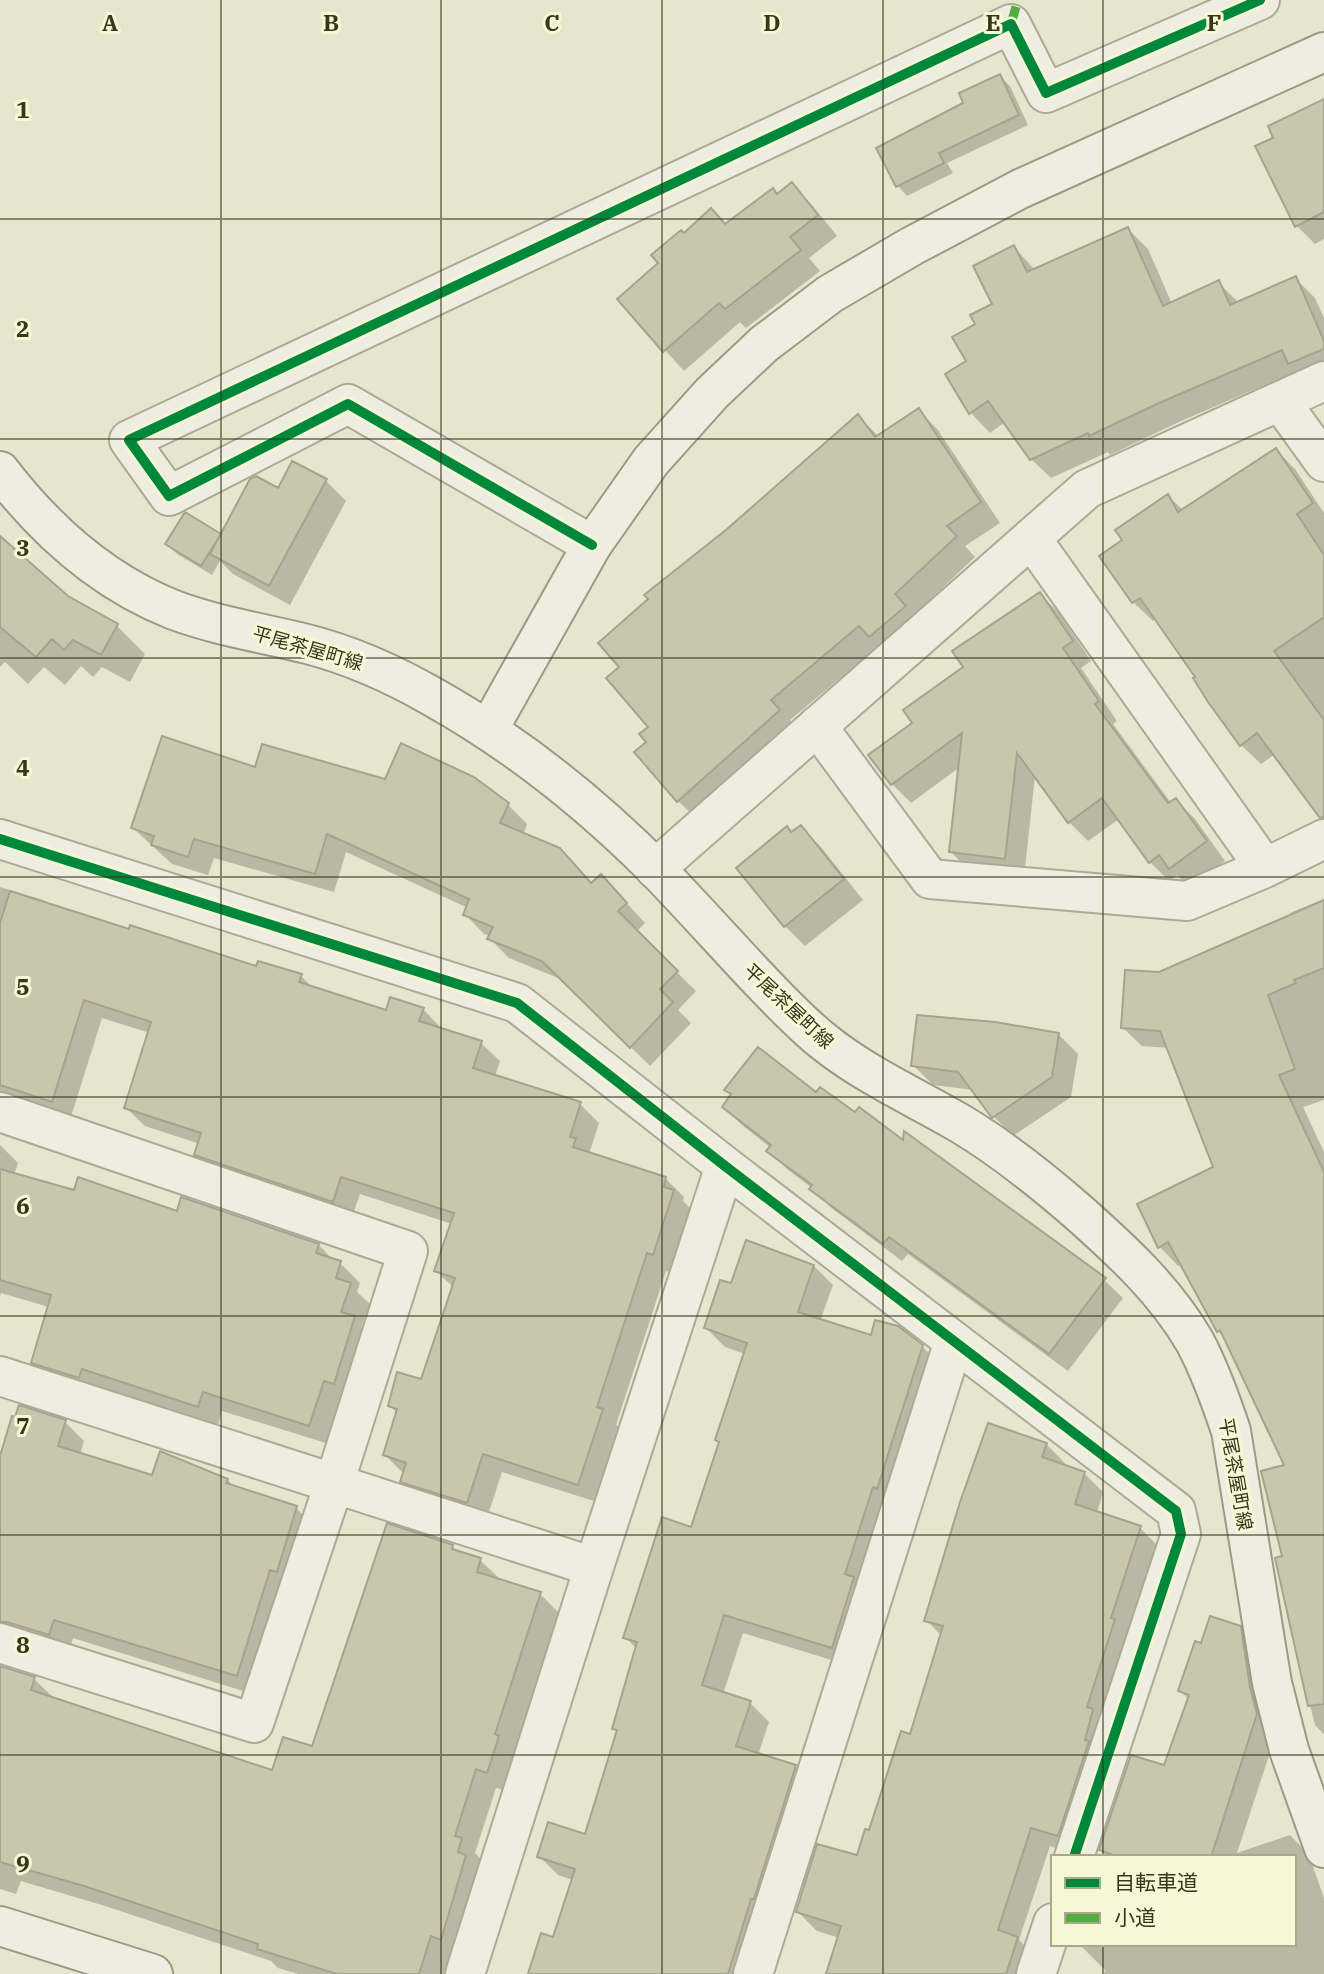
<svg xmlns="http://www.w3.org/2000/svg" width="1324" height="1974" viewBox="0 0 1324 1974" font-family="'IBM Plex Serif','Noto Sans JP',serif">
<rect width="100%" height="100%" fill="#e6e6ce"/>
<!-- shadow -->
<path fill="#0003" d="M1000 76 1010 86 1028 125 947 163 953 173 907 196 898 186Z
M1324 107V239L1315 244 1297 226 1275 139Z
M792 185 812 205 837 236 809 258 820 271 746 328 740 322 684 371 619 299 661 263 684 235 726 225 778 195Z
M1128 229 1148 249 1172 304 1219 283 1239 303 1296 279 1315 298 1324 318V377L1309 383 1297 371 1179 422 1110 455 1108 452 1051 478 1031 459 1005 422 990 433 971 413 948 374 968 361 978 325 995 305 1014 247 1035 270Z
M918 410 938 430 1000 523 965 546 975 557 914 615 924 627 890 656 880 645 790 720 799 731 698 820 678 801 648 742 650 727 621 668 728 530 858 416 879 437Z
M1276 450 1295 469 1324 513V817L1315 809 1275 754 1261 764 1241 745 1156 619 1153 621 1133 602 1125 541 1168 496 1183 510Z
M326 481 346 501 290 605 233 574 220 561 212 575 177 554 167 544 220 535 278 490Z
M0 538 67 598 117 626 145 654 130 682 102 667 93 677 81 666 65 685 44 667 28 684 5 662 0 667Z
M1040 594 1059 613 1091 661 1081 668 1117 721 1113 724 1171 803 1176 800 1195 819 1225 861 1189 887 1177 875 1169 881 1150 862 1119 819 1088 841 1069 822 1035 776 1024 877 970 871 951 852 960 767 911 803 892 784 914 723 966 667Z
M256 770 386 781 508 805 527 824 523 835 579 870 592 884 620 896 645 923 636 932 696 991 678 1010 691 1023 650 1066 563 980 509 958 490 939 491 936 484 934 465 914 468 908 346 852 334 892 214 858 208 875 172 864 133 828Z
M801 827 821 847 863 900 805 946 785 926 792 834Z
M0 887 43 900 48 905 257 968 301 976 314 989 387 1012 423 1009 441 1028V1030L481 1043 500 1061 495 1076 580 1104 599 1123 589 1154 665 1178 684 1197 683 1201 692 1210 672 1273 666 1271 616 1425 621 1429 597 1502 502 1472 486 1521 421 1500 402 1481 404 1474 385 1455 398 1414 390 1406 422 1381 454 1288 436 1271 452 1224 360 1194 351 1220 215 1173 196 1155 200 1144 145 1126 126 1108 150 1033 102 1018 70 1120 0 1095Z
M1324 899V1100L1303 1107 1324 1152V1734L1315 1725 1295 1645 1284 1557 1287 1466 1227 1340 1218 1331 1182 1264 1178 1266 1159 1246 1215 1168 1169 1048 1142 1046 1122 1027 1160 974 1292 916 1290 913Z
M1058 1034 1078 1054 1071 1097 1013 1136 994 1117 974 1090 933 1085 913 1065Z
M816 1095 1104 1280 1123 1298 1068 1371 908 1254 902 1261 830 1207 812 1188 787 1169 769 1151 771 1148 742 1125 724 1107Z
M0 1145 18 1163 14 1175 75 1192 178 1213 182 1199 319 1245 334 1261 340 1263 360 1283 357 1292 370 1304 362 1325 374 1337 329 1444 222 1411 218 1425 101 1387 98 1397 53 1382 33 1362 49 1307 1 1293 0 1296Z
M814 1266 833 1285 820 1321 872 1337 922 1346 941 1366 851 1666 743 1633 723 1694 750 1703 769 1722 758 1755 795 1766 814 1785 752 1974H530L554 1939 573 1880 558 1875 539 1856 586 1836 618 1733 614 1729 637 1649 625 1637 692 1529 720 1443 745 1354 725 1347 706 1328 732 1286Z
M65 1422 84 1441 80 1455 153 1478 227 1479 235 1488 296 1508 316 1528 256 1695 73 1638 68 1654H0V1462Z
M1046 1444 1065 1463 1064 1466 1084 1473 1103 1492 1097 1513 1140 1528 1159 1547 1077 1855 1050 1846 1019 1940 1036 1957 1030 1974H828L840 1938 817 1931 798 1912 858 1858 912 1736 942 1636 926 1620Z
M452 1546 459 1553 480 1560 500 1579 540 1594 560 1614 515 1753 518 1757 506 1791 496 1788 475 1853 481 1859 478 1869 485 1876 460 1958 450 1955 444 1974H298L278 1968 271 1961 105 1906 21 1881 16 1894 0 1889V1668L34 1679 54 1698 274 1772 313 1748Z
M1240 1627 1259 1647 1276 1734 1237 1853 1290 1835 1309 1855 1324 1898V1974H1104L1105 1970 1079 1944H1294V1857H1107L1101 1850 1165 1768 1189 1699 1180 1691 1202 1646Z"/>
<!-- building -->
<path fill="#cac6ae" stroke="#a7a28d" stroke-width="2" d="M1000 74 1019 115 939 153 944 163 896 187 876 148 963 103 959 93Z
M1324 99V212L1295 227 1255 146 1273 138 1268 126Z
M792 182 818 215 790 237 801 250 725 309 719 303 663 352 617 299 658 263 651 255 681 230 684 233 711 208 725 224 773 188 777 194Z
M1128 227 1163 306 1219 280 1230 305 1296 276 1324 341V349L1288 364 1282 350 1159 403 1089 436 1088 433 1030 460 988 401 969 414 945 374 966 361 952 337 975 324 970 315 992 304 973 266 1014 245 1027 272Z
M919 408 981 502 947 526 957 536 895 594 906 606 869 637 859 626 771 700 780 710 677 802 634 752 646 742 639 734 648 727 606 678 619 667 598 643 648 599 644 595 727 529 858 414 875 437Z
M1276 448 1313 503 1297 514 1324 555V617L1274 651 1324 720V817L1320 818 1257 733 1240 746 1208 702 1193 678 1195 677 1140 598 1132 603 1099 556 1122 540 1115 530 1168 494 1178 512Z
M292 461 327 479 269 586 210 554 250 479 256 476 278 488Z
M185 512 221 534 201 566 165 544Z
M0 536 68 596 118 624 101 655 73 640 64 650 52 639 36 657 0 627Z
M1040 592 1073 641 1063 648 1099 701 1095 704 1168 803 1176 798 1207 841 1169 869 1159 855 1149 863 1102 798 1068 823 1017 753 1005 859 949 852 962 733 891 785 868 755 912 723 903 710 963 667 952 651Z
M162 736 255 767 262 744 385 779 401 743 474 777 509 803 500 823 560 848 591 883 601 874 627 903 618 911 678 971 660 989 673 1002 630 1048 542 961 487 939 493 927 463 915 469 899 327 834 315 874 194 839 188 857 151 845 154 836 131 828Z
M801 825 844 879 784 927 736 868 787 826 791 832Z
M10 891 129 929 130 925 256 966 258 961 302 974 299 982 386 1010 390 997 424 1008 419 1021 482 1041 473 1068 581 1102 570 1137 576 1138 573 1147 666 1177 664 1187 674 1190 653 1255 647 1253 597 1407 603 1409 578 1485 483 1454 467 1503 400 1482 406 1463 383 1455 397 1409 388 1406 397 1372 421 1379 455 1278 434 1271 454 1213 341 1177 333 1202 194 1155 201 1133 124 1108 151 1022 84 1000 52 1102 0 1085V923Z
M1324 900V968L1294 980 1296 983 1268 995 1295 1069 1279 1075 1324 1172V1704L1308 1706 1275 1558 1282 1556 1261 1471 1284 1465 1220 1330 1217 1332 1168 1242 1158 1248 1137 1204 1213 1167 1160 1031 1121 1028 1125 970 1159 972Z
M917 1015 995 1022 1059 1033 1052 1077 992 1118 958 1072 911 1066Z
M758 1047 816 1092 820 1087 855 1112 859 1107 903 1140 904 1131 1106 1278 1049 1354 889 1237 883 1244 809 1189 812 1185 766 1151 771 1145 722 1107 731 1094 724 1090Z
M0 1169 74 1190 78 1177 177 1211 181 1197 319 1244 316 1253 341 1261 336 1278 351 1283 341 1312 355 1316 334 1384 324 1381 309 1426 203 1392 198 1407 82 1369 79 1378 31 1363 51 1295 0 1280Z
M746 1240 814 1265 798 1312 871 1335 875 1320 898 1326 923 1345 877 1489 873 1487 845 1574 854 1577 832 1648 724 1615 702 1685 751 1701 736 1746 796 1765 754 1899H751L728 1974H528L541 1933 553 1937 575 1869 537 1857 548 1822 585 1834 617 1730 612 1729 637 1642 623 1638 662 1517 691 1527 719 1442 715 1440 747 1343 704 1328 720 1280 731 1283Z
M19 1405 66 1420 58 1446 152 1475 160 1451 228 1479 226 1483 297 1506 277 1572 270 1570 237 1676 54 1620 49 1635 7 1622H0V1456L12 1416 15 1417Z
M988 1423 1047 1443 1042 1457 1085 1472 1075 1504 1141 1526 1111 1618 1115 1619 1087 1707 1093 1709 1085 1740 1089 1741 1058 1836 1031 1828 998 1930 1018 1937 1006 1974H826L841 1926 796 1912 817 1844 857 1855 865 1829 869 1830 901 1731 910 1734 943 1626 924 1621 960 1502Z
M387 1523 453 1545 452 1549 481 1558 477 1572 541 1592 495 1734 499 1736 487 1773 476 1769 455 1836 462 1838 458 1852 466 1855 441 1940 431 1936 419 1974H337L257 1949 258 1944 84 1886 0 1862V1666L35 1677 31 1690 272 1770 283 1737 312 1746Z
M1210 1616 1241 1626 1250 1687 1257 1714 1211 1857H1119L1099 1850 1131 1755 1164 1765 1189 1695 1178 1691 1195 1641 1201 1643Z"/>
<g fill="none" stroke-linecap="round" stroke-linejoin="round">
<!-- street casing -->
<g stroke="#abaa97" stroke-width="42">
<path id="street" d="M1280 401 1324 462
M1031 538 1265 868 1324 839
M592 545 348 404 169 496 129 440 1011 24 1046 93 1260 0
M817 726 930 879 1187 901 1265 868
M0 839 517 1003 725 1166 1176 1511 1181 1534 1074 1857
M655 869 1087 489 1324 381
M0 1112 408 1251 334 1484 254 1723 0 1643
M0 1376 594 1567
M465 1974 594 1567 725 1166
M753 1974 954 1341
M1036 1974 1053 1923"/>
</g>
<!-- secondary casing -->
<g stroke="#9b9a86" stroke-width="42">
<path id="secondary" d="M0 471C46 531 103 582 174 610 217 626 263 633 307 644 350 655 393 674 433 697 515 743 588 801 655 868 689 903 721 939 754 974 776 997 798 1021 823 1041 865 1075 915 1097 961 1124 1003 1149 1040 1179 1077 1211 1121 1250 1165 1290 1195 1342 1210 1370 1221 1401 1231 1431L1272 1683 1289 1750 1324 1848
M488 730 592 545 651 461 712 393 764 344 830 294 912 246 1020 189 1324 52
M0 1926 153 1974"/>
</g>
<!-- street -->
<use href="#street" stroke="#eeeee0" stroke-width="38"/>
<!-- secondary -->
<use href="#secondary" stroke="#eeeee0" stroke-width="38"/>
<!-- quiet -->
<path stroke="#55ac43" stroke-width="9" stroke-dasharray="18 9" stroke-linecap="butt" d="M1011 24 1018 0"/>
<!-- cycleway casing -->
<g stroke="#f6f7d4" stroke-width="15">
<path id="cycleway" d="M592 545 348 404 169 496 129 440 1011 24 1046 93 1260 0
M0 839 517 1003 725 1166 1176 1511 1181 1534 1074 1857"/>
</g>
<!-- cycleway -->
<use href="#cycleway" stroke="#00873e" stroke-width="10"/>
</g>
<!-- grid -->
<path fill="none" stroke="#3b351e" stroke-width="2" stroke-opacity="0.55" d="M221 0V1974M441 0V1974M662 0V1974M883 0V1974M1103 0V1857M0 219H1324M0 439H1324M0 658H1324M0 877H1324M0 1097H1324M0 1316H1324M0 1535H1324M0 1755H1324M1103 1944V1974"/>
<g text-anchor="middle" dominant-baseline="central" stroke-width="6" stroke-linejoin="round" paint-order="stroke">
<!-- street labels -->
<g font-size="19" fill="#3b351e" stroke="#f6f7d4">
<text transform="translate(308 648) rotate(16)">平尾茶屋町線</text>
<text transform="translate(789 1006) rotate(43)">平尾茶屋町線</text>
<text transform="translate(1236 1474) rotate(80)">平尾茶屋町線</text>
</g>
</g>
<g font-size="23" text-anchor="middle" font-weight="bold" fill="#3b351e" stroke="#f6f7d4" stroke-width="6" stroke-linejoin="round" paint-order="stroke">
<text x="110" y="31">A</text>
<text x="331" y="31">B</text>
<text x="552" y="31">C</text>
<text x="772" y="31">D</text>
<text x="993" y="31">E</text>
<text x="1214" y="31">F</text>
<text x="23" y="118">1</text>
<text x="23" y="337">2</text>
<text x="23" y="556">3</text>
<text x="23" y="776">4</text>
<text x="23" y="995">5</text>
<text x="23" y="1214">6</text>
<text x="23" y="1434">7</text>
<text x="23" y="1653">8</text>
<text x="23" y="1872">9</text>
</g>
<!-- legend -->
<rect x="1051" y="1855" width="245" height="91" fill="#f6f7d4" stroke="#aba98b" stroke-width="2"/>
<rect x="1065" y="1878" width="35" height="10" fill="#00873e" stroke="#aba98b" stroke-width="2"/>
<text x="1114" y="1890" font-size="21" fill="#3b351e">自転車道</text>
<rect x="1065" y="1913" width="35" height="10" fill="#55ac43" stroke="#aba98b" stroke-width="2"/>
<text x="1114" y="1925" font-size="21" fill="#3b351e">小道</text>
</svg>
